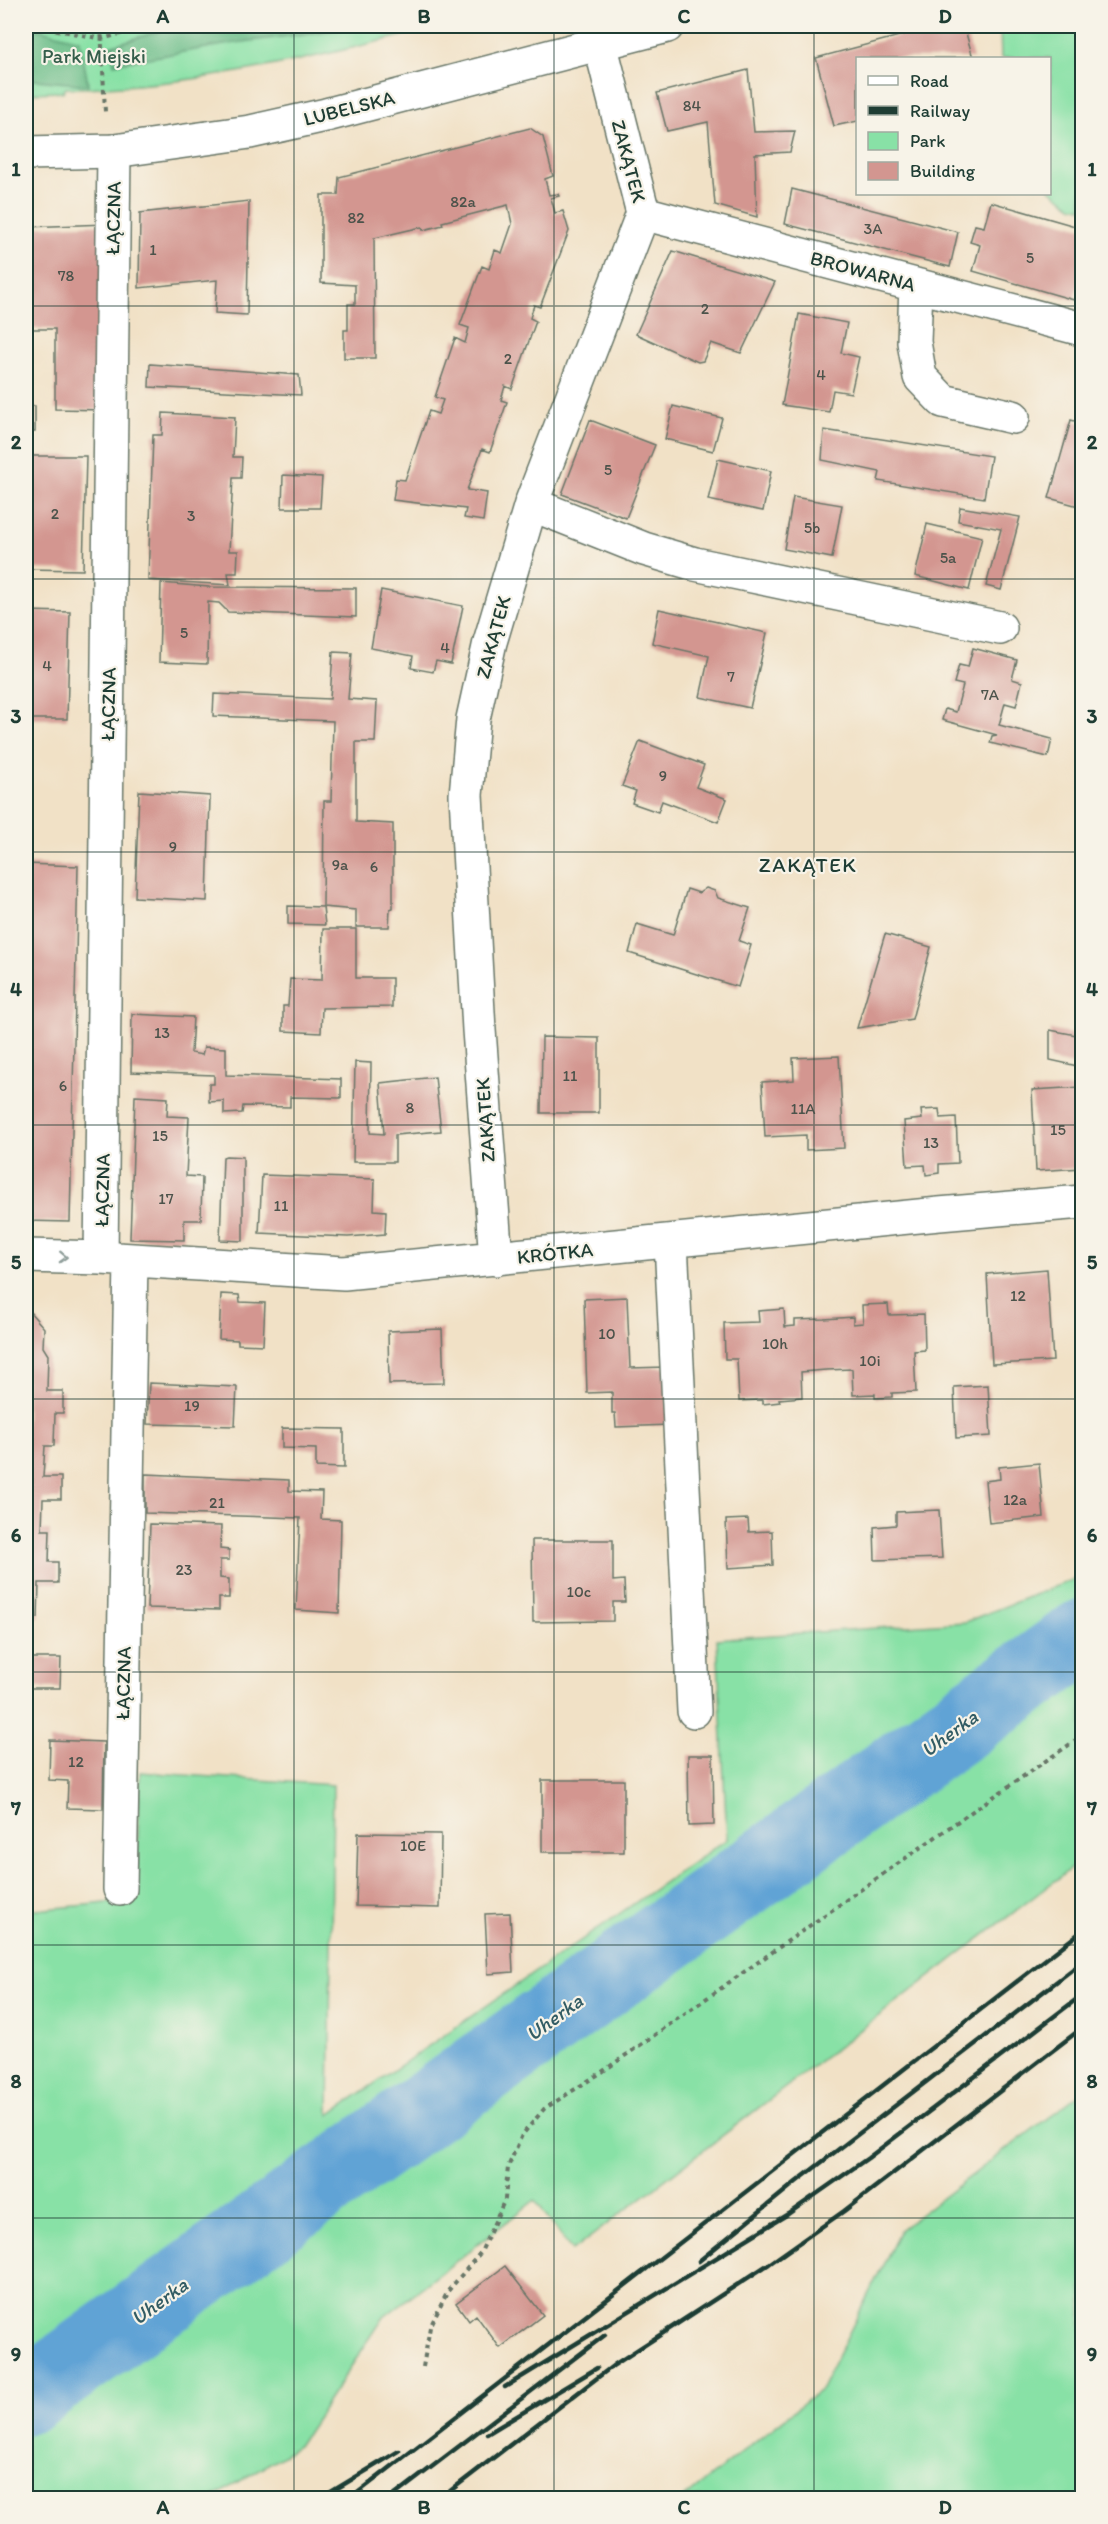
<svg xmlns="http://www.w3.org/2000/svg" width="1108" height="2524" viewBox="0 0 1108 2524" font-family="Itim,sans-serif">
<rect width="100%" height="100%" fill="#f7f3e8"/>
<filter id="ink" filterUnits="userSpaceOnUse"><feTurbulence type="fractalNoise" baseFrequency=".0167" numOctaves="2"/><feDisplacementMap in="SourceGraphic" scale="12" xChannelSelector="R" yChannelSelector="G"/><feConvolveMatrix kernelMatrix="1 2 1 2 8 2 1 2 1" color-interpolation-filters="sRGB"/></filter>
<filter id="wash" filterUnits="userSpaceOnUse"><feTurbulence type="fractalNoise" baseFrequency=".008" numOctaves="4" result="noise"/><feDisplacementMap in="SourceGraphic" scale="24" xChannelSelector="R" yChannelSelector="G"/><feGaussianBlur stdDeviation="1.35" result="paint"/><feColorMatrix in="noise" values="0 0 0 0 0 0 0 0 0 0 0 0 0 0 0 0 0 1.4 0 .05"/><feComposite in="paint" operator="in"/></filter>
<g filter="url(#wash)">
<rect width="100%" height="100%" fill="#f1e1c6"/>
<!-- green -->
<path fill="#88e1a6" stroke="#548f6d" stroke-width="1.5" d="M26 26H440C317 58 194 88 66 88L63 92 26 93Z
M1000 26H1082V208L1072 206 1050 189V58H1001Z
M1082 1576V1860L572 2251 535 2200 384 2317 298 2446 212 2498H26V1911L136 1900 140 1772 333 1785 329 2115 727 1839 717 1639 965 1622Z
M1082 2092V2498H684L821 2389 901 2229Z"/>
<!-- forest -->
<path fill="#6ebf8b" stroke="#467e60" stroke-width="1.5" d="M26 26 80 40 88 85 26 79Z
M176 26H365L235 43 114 64 110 46Z"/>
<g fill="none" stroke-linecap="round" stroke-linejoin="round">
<!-- river -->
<path stroke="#60a3d5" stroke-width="75" d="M26 2397 1082 1637"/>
</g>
<g id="blocks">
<!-- building -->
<path fill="#d39690" d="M937 26H964L973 58H858V121L834 126 816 58Z
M748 70 754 132 795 131 790 152 755 154 757 217 715 205 708 122 667 131 657 93Z
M530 128 543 137 553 176 545 179 549 195 558 194 559 196 551 198 555 213 563 211 569 231 540 307 534 305 530 318 536 321 512 389 505 386 501 400 507 402 490 452 482 449 467 490 487 493 483 521 464 518 466 509 393 500 396 479 405 480 429 411 438 414 443 400 435 397 455 338 465 343 469 328 460 325 482 266 489 269 495 250 502 253 512 224 508 205 442 222 443 225 423 230 422 227 374 238 375 358H344V330H348V304H355V285L321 283V195H338L339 177Z
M792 189 958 232 950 267 785 224Z
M249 201 247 315 215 313 217 280 139 288 140 213Z
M991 202 1082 228V269L1074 300 973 271 980 245 970 242 975 225 984 227Z
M106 224 105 410 55 409V329H26V227Z
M673 251 775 282 741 353 711 343 703 361 698 362 636 334Z
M799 314 847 323 841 353 859 357 851 393 833 390 829 412 782 405Z
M150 364 299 375 301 395 149 387Z
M26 406H35V432H26Z
M673 406 722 418 713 451 665 439Z
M163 413 235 417 233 457H242L241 478H233L229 551H238L237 573H228L230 585 148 580 153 435H162Z
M590 420 655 445 626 518 562 494Z
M1071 420 1082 423V507L1049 498Z
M824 430 991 456 984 498 878 481 880 472 822 460Z
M26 456H86L83 570 26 569Z
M718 459 771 471 763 511 708 500Z
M283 475 322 477 320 508H282Z
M793 497 842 505 832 558 784 549Z
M960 507 1020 517 1001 590 986 586 1001 529 958 521Z
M927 524 982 537 969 590 915 576Z
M161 583 209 587 356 588V617L228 612 219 603 208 602 207 664 159 662Z
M381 590 463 606 451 664 436 661 433 672 411 668 413 656 371 648Z
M659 609 767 633 750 708 700 697 709 656 652 643Z
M26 611 70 612 67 719H26Z
M973 648 1017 660 1012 679 1022 682 1016 706 1005 703 999 725 1052 739 1048 757 990 743 992 736 997 735 942 720 945 709 956 712 963 685 954 683 959 665 968 667Z
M333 652 352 653 348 699 377 701 375 742H356V822L393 824V908L390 909 389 927H356V910L323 907 324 801H331L333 721 213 716 214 694 330 699Z
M640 741 704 765 696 787 727 799 718 822 662 801 658 812 632 803 636 791 622 786Z
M139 791 210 796 207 901 135 897Z
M26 864 78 866 70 1222 26 1221Z
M706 888 715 891 718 898 750 908 739 941 751 945 738 987 629 953 637 924 673 935 687 889 699 893Z
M288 906 323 907 325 925 288 924Z
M323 929H356V978H392V1007L322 1008 321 1033 283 1031V1006H288L290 979 322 980Z
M885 934 931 947 912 1019 857 1028Z
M132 1014 193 1017 191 1053 202 1055 204 1047 226 1048V1075L341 1079V1098L290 1097V1107L243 1106 242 1113 224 1114V1101L209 1102V1084H214V1075L131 1072Z
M1050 1030 1082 1036V1067L1050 1060Z
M542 1037 599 1038V1113H541Z
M839 1056 844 1148 806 1150V1135L765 1137 762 1082 794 1080 793 1058Z
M355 1062 371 1063 370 1133 384 1134 380 1083 435 1077 441 1131 395 1135V1162H353Z
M1082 1087V1168L1036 1171 1032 1090Z
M135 1096 168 1098 167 1116 189 1117 186 1176 202 1177 201 1220H184V1240L130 1239Z
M939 1109 940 1118 956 1117 958 1163 939 1164V1173L926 1175 925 1165 907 1166 904 1121 922 1119 921 1110Z
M226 1156 243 1157V1241L220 1240 223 1157Z
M262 1175 375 1179 374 1210 386 1211 385 1234 348 1237 259 1233Z
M1047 1269 1053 1361 992 1364 987 1274Z
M221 1294 239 1295 240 1302 265 1303 263 1345 238 1344V1340L219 1339Z
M627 1297 630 1368 666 1367 669 1425 616 1427 615 1413H612V1392L587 1393 584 1299Z
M888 1304 889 1315 924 1314 925 1350 914 1351 916 1392 892 1393V1397L875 1398V1394L853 1395 852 1369 826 1370 801 1372 802 1397 779 1399 780 1402 763 1404V1400L739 1401 737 1359H725L724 1323 759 1322 758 1311 784 1309 785 1327 795 1326V1320L824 1319 853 1317V1324L863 1323 862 1305Z
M26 1311H29L44 1328 43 1347 48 1355 47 1391H63V1413H55L54 1446H45L43 1477H61V1499H43L42 1530H50L49 1562H58V1583H39L38 1618H26Z
M442 1329 444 1383 389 1384 388 1331Z
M149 1383 237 1387 235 1426 147 1424Z
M988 1385 991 1436 956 1438 954 1387Z
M282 1428 344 1429V1468L316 1467V1449L282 1448Z
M1039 1463 1044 1517 989 1523 985 1481 1000 1479 999 1467Z
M145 1474 289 1480V1491L322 1492 321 1519 341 1520 339 1613 296 1610 300 1518 145 1513Z
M939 1510 942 1558 875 1560 874 1527 896 1525V1512Z
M748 1519 749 1532 772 1531 773 1565 728 1568 726 1520Z
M150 1524 221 1526 220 1549 229 1550V1560H220V1578L229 1579V1598H219V1610L147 1608Z
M532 1540H613V1581L624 1580 625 1602H613V1621L533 1622Z
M26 1658H61L60 1688H26Z
M50 1740 104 1742 103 1809 67 1808 68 1781 49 1780Z
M688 1755H713L714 1825 689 1826Z
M542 1780H624V1852H542Z
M358 1833 441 1834 440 1908 356 1906Z
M510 1913 513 1972 488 1974 485 1914Z
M505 2266 543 2315 500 2348 476 2315 469 2321 456 2303Z"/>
</g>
</g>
<g filter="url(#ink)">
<use href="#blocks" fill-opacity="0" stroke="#687667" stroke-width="1.5"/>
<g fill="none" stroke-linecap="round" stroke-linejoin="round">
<!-- minor casing -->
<g stroke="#687667" stroke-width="36">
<path id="minor" d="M643 213 1082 329
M916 285 914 342 920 377 943 401 1013 417
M531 504 644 549 695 564 1000 628
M671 1242 694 1711
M26 1256 101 1258 344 1273 939 1214 1082 1202
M101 1258 114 151
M496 1259 479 1030 466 795 473 719 490 642 531 504 643 213 600 43
M120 1889 131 1260"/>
</g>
<!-- major casing -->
<g stroke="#687667" stroke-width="36">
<path id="major" d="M26 153 114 151 250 132 326 115 667 26"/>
</g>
<!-- path -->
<path stroke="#687667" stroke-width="4" stroke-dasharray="4.5 4.5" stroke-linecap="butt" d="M38 26 102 39 148 26
M101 26 105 112
M423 2367 430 2327 448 2291 481 2252 505 2199 508 2167 522 2135 544 2109 602 2072 964 1817 1082 1736"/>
<!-- minor -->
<use href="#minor" stroke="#fff" stroke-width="33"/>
<!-- major -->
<use href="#major" stroke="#fff" stroke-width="33"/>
<!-- rail -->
<path stroke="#1f3d34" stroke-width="4.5" d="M699 2261 796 2182 1082 1962
M505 2387 788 2214 868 2158 1082 1995
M487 2434 597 2368
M321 2498 399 2451
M351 2498 1082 1931
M391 2498 605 2335
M441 2498 614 2365 769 2264 844 2211 1082 2028"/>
</g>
<!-- one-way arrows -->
<defs><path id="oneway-chevron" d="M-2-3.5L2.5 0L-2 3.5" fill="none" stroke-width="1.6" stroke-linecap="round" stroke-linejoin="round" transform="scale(1.5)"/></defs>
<use stroke="#8f9e9a" href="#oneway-chevron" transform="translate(63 1257) rotate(2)"/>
</g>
<!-- grid -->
<path fill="none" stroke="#1f3d34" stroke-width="1.5" stroke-opacity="0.55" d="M294 26V2498M554 26V2498M814 26V2498M26 306H1082M26 579H1082M26 852H1082M26 1125H1082M26 1399H1082M26 1672H1082M26 1945H1082M26 2218H1082"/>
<g text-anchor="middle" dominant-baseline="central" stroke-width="4.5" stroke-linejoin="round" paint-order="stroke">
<!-- number labels -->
<g font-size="16" fill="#4c534b">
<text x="692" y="105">84</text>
<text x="463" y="201">82a</text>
<text x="356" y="217">82</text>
<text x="873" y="228">3A</text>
<text x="153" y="249">1</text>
<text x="1030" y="257">5</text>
<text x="66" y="275">78</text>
<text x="705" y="308">2</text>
<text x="508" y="358">2</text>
<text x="821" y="374">4</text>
<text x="608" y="469">5</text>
<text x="55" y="513">2</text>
<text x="191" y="515">3</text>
<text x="812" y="527">5b</text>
<text x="948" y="557">5a</text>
<text x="184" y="632">5</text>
<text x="445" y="647">4</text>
<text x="47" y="665">4</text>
<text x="731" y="676">7</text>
<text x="990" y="694">7A</text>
<text x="663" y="775">9</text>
<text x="173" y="846">9</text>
<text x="340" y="864">9a</text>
<text x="374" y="866">6</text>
<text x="162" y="1032">13</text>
<text x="570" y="1075">11</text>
<text x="63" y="1085">6</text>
<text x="410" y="1107">8</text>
<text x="803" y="1108">11A</text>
<text x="1058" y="1129">15</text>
<text x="160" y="1135">15</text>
<text x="931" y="1142">13</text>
<text x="166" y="1198">17</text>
<text x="281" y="1205">11</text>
<text x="1018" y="1295">12</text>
<text x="607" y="1333">10</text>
<text x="775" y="1343">10h</text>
<text x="870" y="1360">10i</text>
<text x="192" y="1405">19</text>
<text x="1015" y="1499">12a</text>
<text x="217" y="1502">21</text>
<text x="184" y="1569">23</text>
<text x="579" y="1591">10c</text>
<text x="76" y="1761">12</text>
<text x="413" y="1845">10E</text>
</g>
<!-- park labels -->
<g font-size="20" fill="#345e4b" stroke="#f7f3e8">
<text x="94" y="56">Park Miejski</text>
</g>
<!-- street labels -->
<g font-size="20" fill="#1f3d34" stroke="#f7f3e8">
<text transform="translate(349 108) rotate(-14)">LUBELSKA</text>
<text transform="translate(629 161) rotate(75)">ZAKĄTEK</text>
<text transform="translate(113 218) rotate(-89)">ŁĄCZNA</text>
<text transform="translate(863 271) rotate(15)">BROWARNA</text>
<text transform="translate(493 637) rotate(-75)">ZAKĄTEK</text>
<text transform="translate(108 704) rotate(-89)">ŁĄCZNA</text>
<text transform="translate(485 1120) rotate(-94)">ZAKĄTEK</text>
<text transform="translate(102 1190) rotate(-89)">ŁĄCZNA</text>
<text transform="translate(555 1253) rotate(-6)">KRÓTKA</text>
<text transform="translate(123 1683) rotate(-89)">ŁĄCZNA</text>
</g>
<!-- neighbourhood labels -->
<g font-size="21" letter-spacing="1.5" fill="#1f3d34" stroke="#f7f3e8">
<text x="808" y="864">ZAKĄTEK</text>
</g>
<!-- water labels -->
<g font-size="21" font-style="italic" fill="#325c64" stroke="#f7f3e8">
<text transform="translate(949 1733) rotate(-36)">Uherka</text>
<text transform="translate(554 2017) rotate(-36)">Uherka</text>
<text transform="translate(159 2301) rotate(-36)">Uherka</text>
</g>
</g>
<!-- margin -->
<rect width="1108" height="2524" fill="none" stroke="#f7f3e8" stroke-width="66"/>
<!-- legend -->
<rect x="856" y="57" width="195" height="138" fill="#f7f3e8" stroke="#a1aaa0" stroke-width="1.5"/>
<rect x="868" y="76" width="30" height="9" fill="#ffffff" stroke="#a1aaa0" stroke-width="1.5"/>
<text x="910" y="87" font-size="18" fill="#1f3d34">Road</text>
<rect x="868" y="106" width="30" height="9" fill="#1f3d34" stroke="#a1aaa0" stroke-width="1.5"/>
<text x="910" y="117" font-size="18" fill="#1f3d34">Railway</text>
<rect x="868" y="132" width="30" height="18" fill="#88e1a6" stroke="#a1aaa0" stroke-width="1.5"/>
<text x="910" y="147" font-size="18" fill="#1f3d34">Park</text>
<rect x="868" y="162" width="30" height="18" fill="#d39690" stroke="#a1aaa0" stroke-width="1.5"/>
<text x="910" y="177" font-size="18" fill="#1f3d34">Building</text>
<rect x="33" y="33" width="1042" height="2458" fill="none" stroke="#1f3d34" stroke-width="2"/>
<g font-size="20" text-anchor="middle" font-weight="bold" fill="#1f3d34">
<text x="163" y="23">A</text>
<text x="424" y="23">B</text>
<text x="684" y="23">C</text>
<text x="945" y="23">D</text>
<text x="16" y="176">1</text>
<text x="1092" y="176">1</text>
<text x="16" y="449">2</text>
<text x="1092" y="449">2</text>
<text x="16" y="723">3</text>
<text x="1092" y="723">3</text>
<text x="16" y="996">4</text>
<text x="1092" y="996">4</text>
<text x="16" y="1269">5</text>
<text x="1092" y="1269">5</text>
<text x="16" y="1542">6</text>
<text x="1092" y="1542">6</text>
<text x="16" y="1815">7</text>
<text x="1092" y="1815">7</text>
<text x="16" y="2088">8</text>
<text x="1092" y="2088">8</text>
<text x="16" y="2361">9</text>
<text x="1092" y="2361">9</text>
<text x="163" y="2514">A</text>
<text x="424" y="2514">B</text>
<text x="684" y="2514">C</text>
<text x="945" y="2514">D</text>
</g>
</svg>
